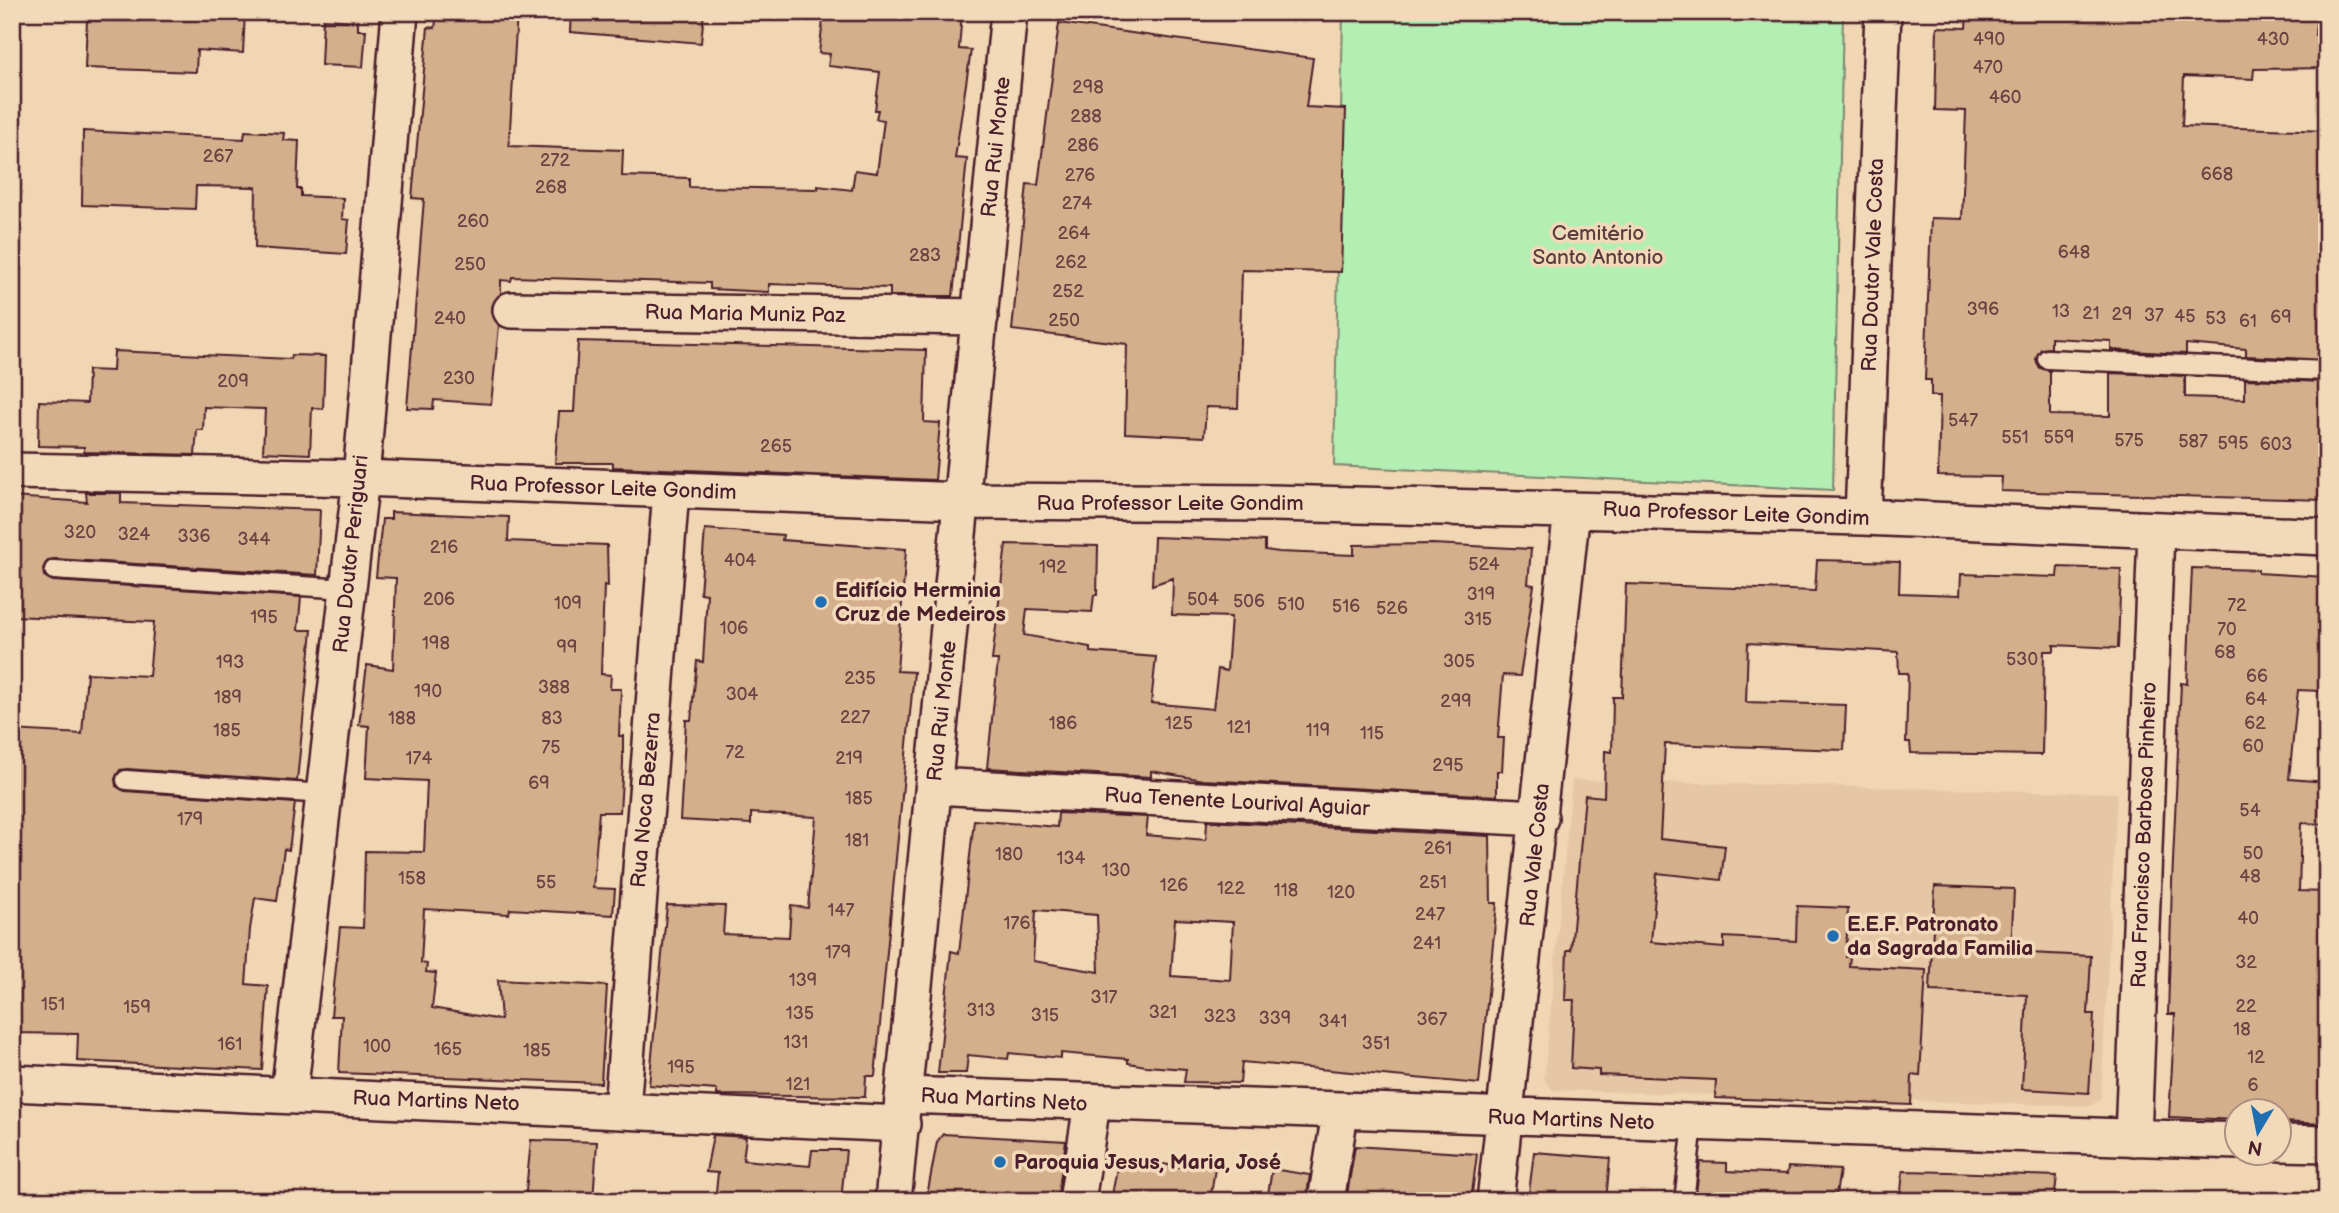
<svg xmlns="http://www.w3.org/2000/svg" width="2339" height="1213" viewBox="0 0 2339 1213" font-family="'Balsamiq Sans',sans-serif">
<rect width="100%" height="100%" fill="#f1d6b4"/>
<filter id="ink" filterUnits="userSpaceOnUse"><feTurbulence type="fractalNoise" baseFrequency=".0143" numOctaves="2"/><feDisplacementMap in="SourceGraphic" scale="14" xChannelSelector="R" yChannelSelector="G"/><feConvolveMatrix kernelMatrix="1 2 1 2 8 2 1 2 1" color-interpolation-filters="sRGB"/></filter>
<g filter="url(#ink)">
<!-- built -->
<path fill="#e5c7a6" d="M1572 780 2117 793 2101 1098 2091 1106 1552 1090 1544 1079Z"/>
<!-- green -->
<path fill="#b3eeb3" stroke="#7e866f" stroke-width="2" d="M1343 12H1843L1833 490 1334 466Z"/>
<!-- building -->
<path fill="#d3af8c" stroke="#4a1f2b" stroke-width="2" fill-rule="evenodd" d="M140 12H245L243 53 197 50 196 72 85 68 87 20 139 21Z
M437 12H517L509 146 623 150 622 176 689 178V187L818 189V186L852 190 855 170 877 173 884 120 876 119 878 110H875L880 72 828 66 830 54 819 53 824 12H962L959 49 971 50 955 158 967 159 953 296H890V288L769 284V292L710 289V283L512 277 511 281 501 280V293L491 309 499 326 491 404 434 400 433 409 407 408 424 199 412 198 428 27 435 28Z
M571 12H704L701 43 570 32Z
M1967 12H2317L2315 35 2327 36V68L2254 69 2253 79 2184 76 2182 126 2327 131V360L2246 356V349L2186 344V354L2111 350V341L2051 338V348L2041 349 2036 359 2040 368 2050 371V415L2110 416V373L2185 376V397L2245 399V379L2327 382V500L2001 491 2002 477 1938 476 1940 396H1931V380H1925L1931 218 1962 219 1966 111 1935 110 1937 27 1966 28Z
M323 19 358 21V30H366L363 67 321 65Z
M1059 23 1313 58 1306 107 1346 109 1341 272 1242 270 1238 408 1206 407 1204 437 1125 433 1127 344 1012 330 1027 184 1038 185Z
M83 131 244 139 245 131 284 133 283 140 299 141 297 189H301V196L343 198 342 219 349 220 346 254 255 248 256 187 196 186 195 209 82 205Z
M578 341 926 350 924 422 940 423 935 480 613 467V463H555L559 412H574Z
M114 351 291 359 292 355 325 356 323 409 312 408 310 454 263 452 265 409 204 407 203 430H197L195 455 84 452V447L38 446 39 401 87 403 88 370 113 371Z
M86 493H121V503L320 510 317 575 55 559 48 560 43 569 44 576 53 581 301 597 298 630H312L297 781 127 769 120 770 115 779 116 786 125 791 295 803 289 850 284 849 277 901 255 898 250 929 246 984 268 986 262 1070 77 1061 78 1034 12 1033V730L82 734 87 673 149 676 154 622 12 616V497L87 502Z
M391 512 509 517 508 541 607 545 608 586 604 585 601 674 611 675 610 689H621L619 736H623V763L620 812H599L593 888 615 889 613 915 510 909 509 914 424 909 421 963 427 964 426 972 436 973 432 1008 501 1020 498 980 607 986 601 1083 339 1073 342 1016H331L340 927 363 928 365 851 424 852 427 781 366 778 369 726 359 725 367 665 393 669 396 578 376 577 382 519H391Z
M705 529 783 535 782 540 906 549 897 671 914 672 875 1076H866L865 1097 717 1095V1090L649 1085 667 905 725 906 723 934 789 937 791 906 808 908 809 898 816 817 751 813V824L680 820 686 720H691L697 661 703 662 707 594 700 593Z
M1154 537 1265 541V550L1279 552 1354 555V545L1433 544 1531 549 1528 584 1534 585 1520 676 1503 675 1498 738H1504L1502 771H1497V796L1203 780 1151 771V777L987 768 998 660H992L1006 544 1098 546 1097 595H1094L1092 612 1027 609 1024 635 1090 647V652L1156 657 1151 703 1213 709 1218 669 1227 671 1231 617 1172 615 1173 578 1152 585Z
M1817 560 1900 562 1899 593 1960 595 1961 574 2057 577 2058 567 2121 569 2118 648 2054 645V651H2044L2042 755 1911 753 1910 742H1906L1908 673H1899L1898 652 1748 643 1746 702 1846 705 1844 750 1665 744 1660 839 1725 846 1721 880 1657 873 1651 942 1724 948V937L1796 941 1797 906 1848 908 1846 957H1850L1849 966 1926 970 1920 1076 1912 1075 1911 1105 1715 1098 1716 1080 1599 1075V1070L1571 1068 1574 1000H1565L1567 950H1571L1585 795 1604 797 1605 751 1612 752 1613 697H1622L1626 584 1815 591Z
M2192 568 2258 570V573L2327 577V669H2321L2320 691 2298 690 2289 779 2327 782V824L2301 823 2299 891 2325 892 2327 905V1124L2279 1122V1111H2237V1120L2169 1117 2175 1014H2168L2172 883 2181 683 2187 684Z
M1058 813 1148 817 1146 835 1206 840 1207 821 1490 836 1491 903H1497L1479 1084 1242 1062 1240 1083 1184 1082 1186 1069 1146 1066 1128 1063V1059L1061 1053V1058L1009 1053 1008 1059 968 1055 966 1073H938L951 951 959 953 974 820 1057 827ZM1036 910 1097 915 1099 972 1033 961ZM1175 919 1233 922 1230 980 1171 976Z
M1935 886 2014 889 2011 952 2091 956 2088 1014H2094L2089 1093 2022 1089 2027 995 1930 991Z
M943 1134 1066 1141 1057 1201H926L937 1142Z
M713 1135 746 1137 743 1160 810 1166 812 1150H846L841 1201H715L718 1173 706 1172Z
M531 1140 597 1142 593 1201H525Z
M1355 1146 1477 1154 1471 1201H1346Z
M1534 1152 1610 1158 1606 1201H1528Z
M1119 1157 1188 1168 1189 1158 1216 1162 1210 1201H1111Z
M1700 1162 1727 1163V1171L1787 1174 1788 1167 1840 1170 1835 1201H1695Z
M1272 1169 1310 1175 1306 1201H1267Z
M1903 1171 1949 1172 2057 1176 2054 1201H1900Z"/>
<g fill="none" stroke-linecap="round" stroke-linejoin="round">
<!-- lane casing -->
<g stroke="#4a1f2b" stroke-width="23">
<path id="lane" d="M2047 359 2327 371
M54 570 348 589
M126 780 324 794
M1684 1201 1693 1124"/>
</g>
<!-- street casing -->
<g stroke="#4a1f2b" stroke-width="40">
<path id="street" d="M511 310 980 317
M12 471 361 478 963 501 1272 503 1863 517 2327 537
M1863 517 1883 12
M934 786 1540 818
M12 1083 902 1124
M289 1094 361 478 400 12
M904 1095 2238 1141
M622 1109 671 491
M2133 1138 2156 532
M2280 1143 2327 1144
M893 1201 1009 12
M1077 1201 1092 1104
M1326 1201 1340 1113
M1495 1201 1572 510"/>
</g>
<!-- lane -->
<use href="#lane" stroke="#f2d9b9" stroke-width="18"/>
<!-- street -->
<use href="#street" stroke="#f2d9b9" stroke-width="35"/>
</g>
</g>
<!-- markers -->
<g fill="#1f6fb2" stroke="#f2d9b9" stroke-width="2.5">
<circle cx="821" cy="602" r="7"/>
<circle cx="1833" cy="936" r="7"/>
<circle cx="1000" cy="1162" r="7"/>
</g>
<g text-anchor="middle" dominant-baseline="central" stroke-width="7" stroke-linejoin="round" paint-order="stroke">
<!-- number labels -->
<g font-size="18" fill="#6c4343">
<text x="1989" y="39">490</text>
<text x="2273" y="39">430</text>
<text x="1988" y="67">470</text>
<text x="1088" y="87">298</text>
<text x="2005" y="97">460</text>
<text x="1086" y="116">288</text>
<text x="1083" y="145">286</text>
<text x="218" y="156">267</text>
<text x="555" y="160">272</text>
<text x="2217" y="174">668</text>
<text x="1080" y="175">276</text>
<text x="551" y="187">268</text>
<text x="1077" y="203">274</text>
<text x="473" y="221">260</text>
<text x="1074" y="233">264</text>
<text x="2074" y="252">648</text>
<text x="925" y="255">283</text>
<text x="1071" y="262">262</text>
<text x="470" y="264">250</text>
<text x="1068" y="291">252</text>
<text x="1983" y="309">396</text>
<text x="2061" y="311">13</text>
<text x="2091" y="313">21</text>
<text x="2122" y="314">29</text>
<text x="2154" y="315">37</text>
<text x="2185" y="316">45</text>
<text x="2281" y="317">69</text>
<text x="450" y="318">240</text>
<text x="2216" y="318">53</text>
<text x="1064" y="320">250</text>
<text x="2248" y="321">61</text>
<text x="459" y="378">230</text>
<text x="233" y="381">209</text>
<text x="1963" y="420">547</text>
<text x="2015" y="437">551</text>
<text x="2059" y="437">559</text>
<text x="2129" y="440">575</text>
<text x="2193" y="441">587</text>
<text x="2233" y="443">595</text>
<text x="2276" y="444">603</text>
<text x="776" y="446">265</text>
<text x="80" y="532">320</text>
<text x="134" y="534">324</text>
<text x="194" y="536">336</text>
<text x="254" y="539">344</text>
<text x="444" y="547">216</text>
<text x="740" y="560">404</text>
<text x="1484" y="564">524</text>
<text x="1053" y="567">192</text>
<text x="1481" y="594">319</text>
<text x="439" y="599">206</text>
<text x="1203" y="599">504</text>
<text x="1249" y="601">506</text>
<text x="568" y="603">109</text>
<text x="1291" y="604">510</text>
<text x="2237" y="605">72</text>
<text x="1346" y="606">516</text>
<text x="1392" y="608">526</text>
<text x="264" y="617">195</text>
<text x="1478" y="619">315</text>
<text x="734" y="628">106</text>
<text x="2227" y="629">70</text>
<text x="436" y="643">198</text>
<text x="567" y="647">99</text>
<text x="2225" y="652">68</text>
<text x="2022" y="659">530</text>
<text x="1459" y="661">305</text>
<text x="230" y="662">193</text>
<text x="2257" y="676">66</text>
<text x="860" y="678">235</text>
<text x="554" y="687">388</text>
<text x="428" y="691">190</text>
<text x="742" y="694">304</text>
<text x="228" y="697">189</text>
<text x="2256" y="699">64</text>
<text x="1456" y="701">299</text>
<text x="855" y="717">227</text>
<text x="402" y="718">188</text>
<text x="552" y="718">83</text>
<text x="1063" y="723">186</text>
<text x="1179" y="723">125</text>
<text x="2255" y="723">62</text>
<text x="1239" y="727">121</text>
<text x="227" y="730">185</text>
<text x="1318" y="730">119</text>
<text x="1372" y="733">115</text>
<text x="2253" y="746">60</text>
<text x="551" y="747">75</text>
<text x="735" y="752">72</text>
<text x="419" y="758">174</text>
<text x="849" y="758">219</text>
<text x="1448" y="765">295</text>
<text x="539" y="783">69</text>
<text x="859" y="798">185</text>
<text x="2250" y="810">54</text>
<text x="190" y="819">179</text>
<text x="857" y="840">181</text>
<text x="1438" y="848">261</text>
<text x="2253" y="853">50</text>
<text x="1009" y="854">180</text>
<text x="1071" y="858">134</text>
<text x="1116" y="870">130</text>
<text x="2250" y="876">48</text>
<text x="412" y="878">158</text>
<text x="546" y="882">55</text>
<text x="1433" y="882">251</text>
<text x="1174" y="885">126</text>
<text x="1231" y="888">122</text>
<text x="1286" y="890">118</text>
<text x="1341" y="892">120</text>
<text x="841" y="910">147</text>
<text x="1430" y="914">247</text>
<text x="2248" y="918">40</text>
<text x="1017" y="923">176</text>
<text x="1427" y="943">241</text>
<text x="838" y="952">179</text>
<text x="2246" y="962">32</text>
<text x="803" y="980">139</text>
<text x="1104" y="997">317</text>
<text x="53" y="1004">151</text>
<text x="2246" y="1006">22</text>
<text x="137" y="1007">159</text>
<text x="981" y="1010">313</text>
<text x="1163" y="1012">321</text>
<text x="800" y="1013">135</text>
<text x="1045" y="1015">315</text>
<text x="1220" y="1016">323</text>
<text x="1275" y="1018">339</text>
<text x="1432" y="1019">367</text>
<text x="1333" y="1021">341</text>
<text x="2242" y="1029">18</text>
<text x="796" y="1042">131</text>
<text x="1376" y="1043">351</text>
<text x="230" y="1044">161</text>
<text x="377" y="1046">100</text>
<text x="448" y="1049">165</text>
<text x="537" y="1050">185</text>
<text x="2256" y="1057">12</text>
<text x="681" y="1067">195</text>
<text x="798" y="1084">121</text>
<text x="2253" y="1085">6</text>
</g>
<!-- street labels -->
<g font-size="21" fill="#4a1f2b" stroke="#f2d9b9">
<text transform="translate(996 147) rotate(-84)">Rua Rui Monte</text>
<text transform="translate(1873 265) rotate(-88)">Rua Doutor Vale Costa</text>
<text transform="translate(745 314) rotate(1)">Rua Maria Muniz Paz</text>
<text transform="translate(603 488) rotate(2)">Rua Professor Leite Gondim</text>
<text x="1170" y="503">Rua Professor Leite Gondim</text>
<text transform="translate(1736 514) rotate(2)">Rua Professor Leite Gondim</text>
<text transform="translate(351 554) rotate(-84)">Rua Doutor Periguari</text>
<text transform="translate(942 711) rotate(-84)">Rua Rui Monte</text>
<text transform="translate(646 800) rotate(-85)">Rua Noca Bezerra</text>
<text transform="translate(1237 802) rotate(3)">Rua Tenente Lourival Aguiar</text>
<text transform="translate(2144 835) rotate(-88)">Rua Francisco Barbosa Pinheiro</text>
<text transform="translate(1535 855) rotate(-84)">Rua Vale Costa</text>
<text transform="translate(1004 1100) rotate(3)">Rua Martins Neto</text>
<text transform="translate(436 1101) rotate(2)">Rua Martins Neto</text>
<text transform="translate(1571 1120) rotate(2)">Rua Martins Neto</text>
</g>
<!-- park labels -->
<g font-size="21" fill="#5a3e3f" stroke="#f2d9b9">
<text x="1598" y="233">Cemitério<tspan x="1598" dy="24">Santo Antonio</tspan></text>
</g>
<!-- poi labels -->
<g font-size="21" font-weight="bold" fill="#4a1f2b" stroke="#f2d9b9" text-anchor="start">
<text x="835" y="590">Edifício Herminia<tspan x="835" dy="24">Cruz de Medeiros</tspan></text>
<text x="1847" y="924">E.E.F. Patronato<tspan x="1847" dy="24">da Sagrada Familia</tspan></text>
<text x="1014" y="1162">Paroquia Jesus, Maria, José</text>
</g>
</g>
<!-- margin -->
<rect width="2339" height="1213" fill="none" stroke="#f2d9b9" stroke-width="42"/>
<rect x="21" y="21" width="2297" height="1171" fill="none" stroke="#4a1f2b" stroke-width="2.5" filter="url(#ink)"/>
<!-- north arrow -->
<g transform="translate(2258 1132) rotate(190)"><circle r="33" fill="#f2d9b9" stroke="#af8f80" stroke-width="2"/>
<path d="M0-5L12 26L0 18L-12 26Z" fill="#1f6fb2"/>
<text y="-10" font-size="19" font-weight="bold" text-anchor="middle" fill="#4a1f2b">N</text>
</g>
</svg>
